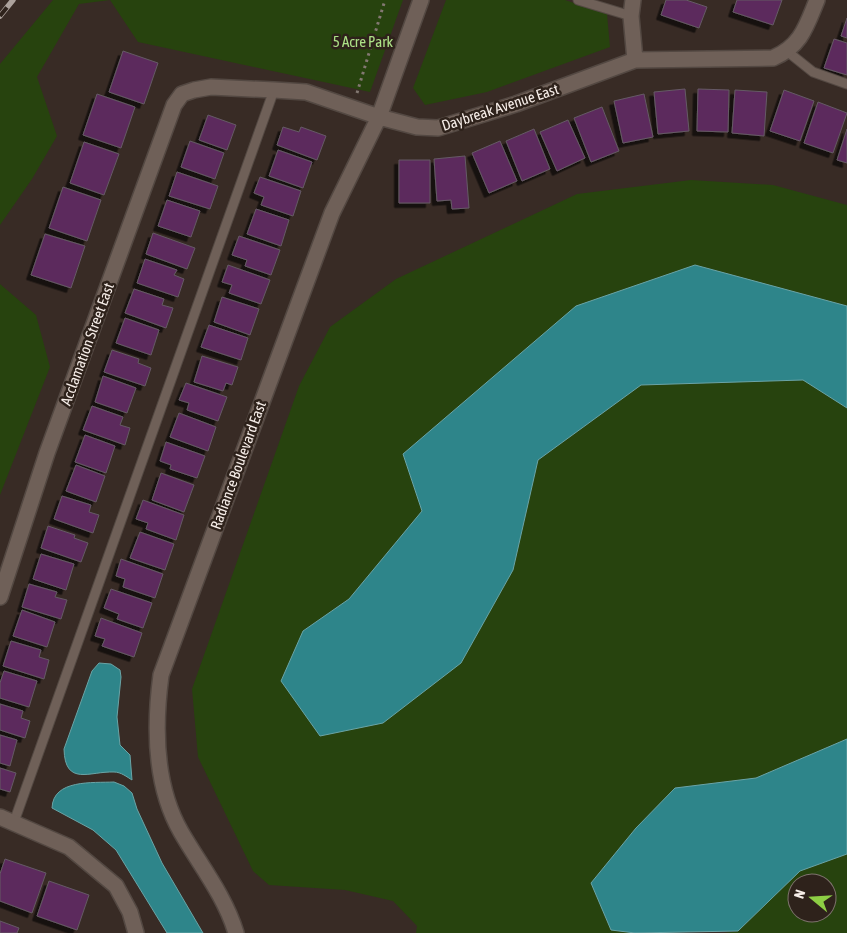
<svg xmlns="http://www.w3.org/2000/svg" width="847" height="933" viewBox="0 0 847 933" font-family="'Asap Condensed',sans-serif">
<defs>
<filter id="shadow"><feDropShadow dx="-4.5" dy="4.5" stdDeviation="0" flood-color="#0009"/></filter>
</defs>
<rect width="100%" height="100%" fill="#382b25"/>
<!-- green -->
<path fill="#27430e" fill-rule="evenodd" d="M53 0H403L370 92 138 42 110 0 79 4 37 77 57 136 32 179 0 225V64Z
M446 0H565L607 14 610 47 487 92 425 105 413 88Z
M691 180 773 185 847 205V306L695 265 576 307 403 454 422 511 349 599 303 631 513 570 538 460 641 385 803 380 847 408V739L756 778 675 788 636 828 591 883 611 930 635 933H416L417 926 393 901 345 890 269 885 253 871 198 757 192 689 299 386 330 327 396 279 577 194Z
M0 284 36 315 50 367 0 495Z
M847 854V933H724L738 931 800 871ZM797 883H827V913H797Z"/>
<!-- water -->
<path fill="#2e858a" stroke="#6aa4a6" d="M695 265 847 306V408L803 380 641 385 538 460 513 570 461 663 383 723 320 736 281 681 303 631 349 599 422 511 403 454 576 306Z
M99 663 111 664 120 670 121 677 117 717 120 745 130 755 132 780C127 777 121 772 114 772 90 771 65 787 64 749L92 671Z
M847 739V854L800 871 738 931 635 933 611 930 591 883 636 828 675 788 756 778Z
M114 782 124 786 132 793 137 809 162 863 203 933H167L116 850 93 830 52 808C53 779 93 783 114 782Z"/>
<!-- building -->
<path fill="#5c2a5d" stroke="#655a65" filter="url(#shadow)" d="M666 0H686L707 7 699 28 661 15Z
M737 0H782L773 25 733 12Z
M847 18V38L841 36Z
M834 39 847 43V75L824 68Z
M123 51 158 63 144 104 109 92Z
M685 89 689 131 658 134 654 92Z
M698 89 729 90 728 132 697 131Z
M735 90 767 92 764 136 732 133Z
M784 90 814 101 800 141 770 131Z
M97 94 135 107 121 148 83 135Z
M644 94 653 137 623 143 614 101Z
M818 102 847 113 833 153 804 143Z
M602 107 619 151 591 162 574 118Z
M208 115 236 125 227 150 199 140Z
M568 120 585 158 557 171 540 132Z
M283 127 299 132 301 127 326 136 317 160 277 145Z
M534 129 550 169 522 181 506 141Z
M847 129V163L837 160Z
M190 141 224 153 215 179 181 167Z
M500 141 517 181 489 193 472 153Z
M84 142 119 154 104 195 70 183Z
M278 150 312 162 303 188 269 176Z
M465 156 469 208 452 209 451 200 437 201 434 159Z
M399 160H430V203H399Z
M177 172 218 186 210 209 169 196Z
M260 177 301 191 293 216 261 205 264 197 254 193Z
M63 187 101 200 87 241 49 228Z
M167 200 200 211 191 237 158 226Z
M256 209 289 220 281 246 247 234Z
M153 233 195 248 187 269 146 254Z
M45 234 85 246 71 288 31 275Z
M239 236 280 250 271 275 245 266 247 260 232 255Z
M145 259 177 270 174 275 184 279 178 297 137 283Z
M228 265 270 280 261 304 229 293 232 285 222 282Z
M134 289 164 299 162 305 173 308 166 328 125 313Z
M222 297 259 309 250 335 214 322Z
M125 318 159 330 151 355 116 343Z
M209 325 248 338 241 360 201 347Z
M112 350 139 359 138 363 151 368 145 386 104 372Z
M202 356 238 367 232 385 226 383 223 391 194 382Z
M103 376 136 388 127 413 95 402Z
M186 383 227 397 218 421 187 410 189 403 179 400Z
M92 406 123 417 120 425 130 428 125 445 83 430Z
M179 413 216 427 208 451 170 437Z
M85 435 115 446 106 473 75 462Z
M166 442 205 456 197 478 170 469 171 465 160 461Z
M76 465 105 476 96 502 66 491Z
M161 473 194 485 184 512 152 500Z
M62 496 91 505 89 512 99 515 93 533 54 519Z
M143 500 184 515 176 540 146 529 148 523 136 519Z
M48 526 75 535 74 538 88 543 81 562 41 548Z
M140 532 174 544 165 570 130 558Z
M41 554 74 564 66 590 33 579Z
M121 559 163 574 155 598 123 587 125 579 116 576Z
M29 584 57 592 55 597 67 600 61 619 22 607Z
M111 589 152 603 143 628 117 619 119 614 104 608Z
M22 610 55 622 47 647 13 636Z
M101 618 142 633 134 657 102 646 105 639 95 636Z
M11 641 41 650 39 657 49 660 44 679 3 666Z
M4 671 37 681 29 707 0 698V683Z
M0 704 23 711 21 718 30 721 25 738 0 730Z
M0 735 17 740 10 766 0 763Z
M0 768 16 773 10 792 0 789Z
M5 859 46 873 32 913 0 901V874Z
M49 881 89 895 77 930 37 916Z
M0 921 19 928 17 933H0Z"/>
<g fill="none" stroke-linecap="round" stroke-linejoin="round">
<!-- service casing -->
<g stroke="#534842" stroke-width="11">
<path id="service" d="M578 0 631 16
M788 52 813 72 847 84
M14 822 274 90"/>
</g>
<!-- minor casing -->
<g stroke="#534842" stroke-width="18">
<path id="minor" d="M633 0 631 16 635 60
M0 597 47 453 174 105 182 94 194 90 211 87 274 90 306 92 379 117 417 127 438 128 516 104 635 60 773 58C801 46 806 27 817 0
M0 817 69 847 116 886 130 912 136 933
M236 933C225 896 200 865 181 832 154 785 154 727 161 675L332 213 379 117 421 0"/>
</g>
<!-- path -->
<path stroke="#837872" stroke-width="3" stroke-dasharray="2.5 4" stroke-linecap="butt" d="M357 93 385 0"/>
<!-- service -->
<use href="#service" stroke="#6f6058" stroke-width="9"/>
<!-- minor -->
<use href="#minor" stroke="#6f6058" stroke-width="15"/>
<!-- rail casing -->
<g stroke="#aca29c" stroke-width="5.5">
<path id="rail" d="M0 16 13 0"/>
</g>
<!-- rail -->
<use href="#rail" stroke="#2e221b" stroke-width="4" stroke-dasharray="11" stroke-linecap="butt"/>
</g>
<g text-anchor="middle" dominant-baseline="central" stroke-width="5" stroke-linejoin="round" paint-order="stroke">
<!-- park labels -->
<g font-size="15" fill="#ade287" stroke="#2e221b">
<text x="363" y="41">5 Acre Park</text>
</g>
<!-- street labels -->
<g font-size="15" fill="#f6ede8" stroke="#2e221b">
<text transform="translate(500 107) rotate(-18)">Daybreak Avenue East</text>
<text transform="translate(87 344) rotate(-70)">Acclamation Street East</text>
<text transform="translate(238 465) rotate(-70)">Radiance Boulevard East</text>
</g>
</g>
<!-- north arrow -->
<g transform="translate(812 898) rotate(288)"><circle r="24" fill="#2e221b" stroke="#7e736d"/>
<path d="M0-4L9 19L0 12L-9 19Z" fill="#8dce44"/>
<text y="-8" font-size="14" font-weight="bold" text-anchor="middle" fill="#f6ede8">N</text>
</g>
</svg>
